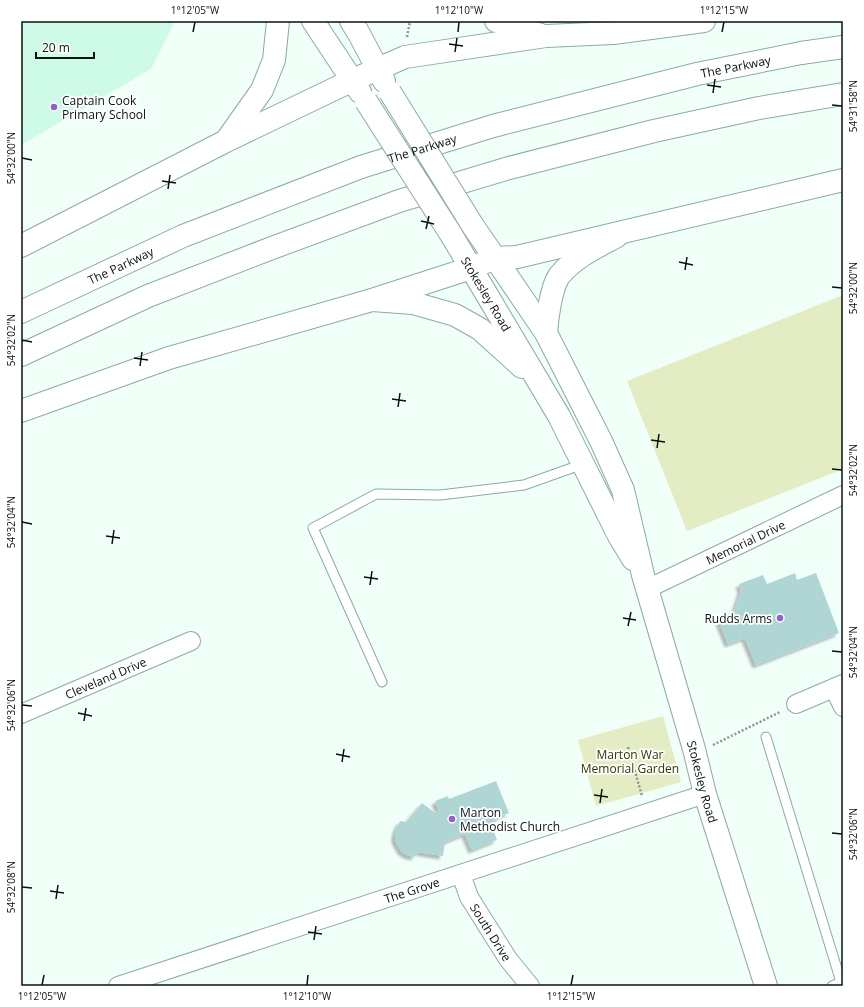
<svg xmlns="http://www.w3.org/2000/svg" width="864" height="1007" viewBox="0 0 864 1007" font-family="'Open Sans',sans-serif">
<defs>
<filter id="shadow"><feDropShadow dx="-3.5" dy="3.5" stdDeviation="1" flood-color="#0004"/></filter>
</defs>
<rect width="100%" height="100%" fill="#f1fff9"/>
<!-- built -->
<path fill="#cefae8" d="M21 21H175L151 69 21 145Z"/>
<!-- green -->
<path fill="#e3ecc2" d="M843 295V469L687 531 627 381Z
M663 716 681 782 596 806 578 740Z"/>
<!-- building -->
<path fill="#afd6d5" filter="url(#shadow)" d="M795 573 797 580 816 573 839 633 756 665 745 638 728 644 719 621 735 615 734 612 741 590 739 584 763 575 767 584Z
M496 781 509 813 496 818 497 821 491 824 497 840 472 850 465 834 445 842 443 856 418 852 414 857 407 855 401 851 395 840V834L397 827 400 821 406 822 422 803 434 812 439 811 435 801 448 796 449 799Z"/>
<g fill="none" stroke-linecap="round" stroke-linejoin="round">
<!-- lane casing -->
<g stroke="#8bac9f" stroke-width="11">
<path id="lane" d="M382 682 313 528 376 494 440 495 524 485 583 464
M766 737 841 982 832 986"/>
</g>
<!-- street casing -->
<g stroke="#8bac9f" stroke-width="20">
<g id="street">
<path id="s1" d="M647 589 843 495"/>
<path d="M834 688 843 707"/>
<path d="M796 704 843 684"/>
<path id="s2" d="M21 714 191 641"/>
<path id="s3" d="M461 874 469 897 508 959 530 986"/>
<path id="s4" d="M118 986 705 794"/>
</g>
</g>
<!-- primary casing -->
<g stroke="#8bac9f" stroke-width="24">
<g id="primary">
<path id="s5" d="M495 258 546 333 601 441 623 490 643 575 694 749 705 794 766 986"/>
<path d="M471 268 559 416 619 536 633 559"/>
<path d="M372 300 413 303 455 315 480 329 522 367"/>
<path d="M546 333C547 319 551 288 559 276 573 258 597 247 617 236"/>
</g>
</g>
<!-- highway casing -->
<g stroke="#8bac9f" stroke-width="24">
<g id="highway">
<path d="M313 21 360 92"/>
<path d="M351 21 358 32 384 81"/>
<path d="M496 21 541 35"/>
<path d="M228 138 262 90 274 60 278 21"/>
<path d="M473 226 495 258"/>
<path d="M452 236 471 268"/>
<path d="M21 246 226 141 353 80 405 57 546 36 613 33 704 21"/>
<path id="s6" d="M21 312 183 236 361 167 493 126 697 74 801 53 843 47"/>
<path d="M21 355 148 296 272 248 399 201 509 168 654 131 759 108 843 94"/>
<path d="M21 411 169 358 372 300 471 268 495 258 517 257 843 180"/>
</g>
</g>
<!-- path -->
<path stroke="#8a9792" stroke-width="2.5" stroke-dasharray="2 2" stroke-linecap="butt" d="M407 37 410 21
M713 745 780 712
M628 747 642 796"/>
<!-- lane -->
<use href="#lane" stroke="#fff" stroke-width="9"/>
<!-- street -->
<use href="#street" stroke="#fff" stroke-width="18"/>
<!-- primary -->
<use href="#primary" stroke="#fff" stroke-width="22"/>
<!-- highway -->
<use href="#highway" stroke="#fff" stroke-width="22"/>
<!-- highway-bridge casing -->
<g stroke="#8bac9f" stroke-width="24" stroke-linecap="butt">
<path id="highway-bridge" d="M390 92 473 226
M366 101 452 236"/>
</g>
<!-- highway-bridge -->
<use href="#highway-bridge" stroke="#fff" stroke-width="22"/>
</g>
<!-- ticks -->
<path fill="none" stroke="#07130f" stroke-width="1.5" d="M193 32 195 22M458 32 459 22M722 32 724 22M449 44 463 46M455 52 457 38M707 85 721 87M713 93 715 79M832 105 842 106M22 158 32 160M162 181 176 183M168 189 170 175M421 221 434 224M426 229 429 216M679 262 693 265M685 270 687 257M832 287 842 288M22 340 32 342M134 358 148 360M140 366 142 352M392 399 406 401M398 407 400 393M651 440 665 442M657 448 659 434M832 469 842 470M22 522 32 524M106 536 120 538M112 544 114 530M364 577 378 579M370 585 372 571M623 618 636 620M628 626 631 612M832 651 842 652M22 705 32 706M78 713 92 716M84 721 86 708M336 754 350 757M342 762 344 749M594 795 608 797M600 803 602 789M832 833 842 834M22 887 32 888M50 891 64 893M56 899 58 885M308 932 322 934M314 940 316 926M42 985 44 975M307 985 308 975M571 985 573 975"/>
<!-- markers -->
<g fill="#8f5fd8" stroke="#fff" stroke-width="1.5">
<circle cx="54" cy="107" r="4"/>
<circle cx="780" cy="618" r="4"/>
<circle cx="452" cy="819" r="4"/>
</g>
<g text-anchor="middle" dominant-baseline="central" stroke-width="3.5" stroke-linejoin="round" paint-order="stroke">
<!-- street labels -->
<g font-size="12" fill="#07130f" stroke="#fff">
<text stroke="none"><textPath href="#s6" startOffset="758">The Parkway</textPath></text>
<text stroke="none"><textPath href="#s6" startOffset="434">The Parkway</textPath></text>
<text stroke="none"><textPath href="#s6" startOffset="110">The Parkway</textPath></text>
<text transform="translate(486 294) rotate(59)">Stokesley Road</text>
<text stroke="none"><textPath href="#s1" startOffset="109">Memorial Drive</textPath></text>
<text stroke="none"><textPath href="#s2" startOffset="92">Cleveland Drive</textPath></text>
<text stroke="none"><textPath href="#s5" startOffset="568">Stokesley Road</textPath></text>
<text stroke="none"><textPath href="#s4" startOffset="309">The Grove</textPath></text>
<text stroke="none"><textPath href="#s3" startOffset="66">South Drive</textPath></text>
</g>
<!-- poi labels -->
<g font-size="12" fill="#07130f" stroke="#fff" text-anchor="start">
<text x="62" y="100">Captain Cook<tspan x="62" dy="14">Primary School</tspan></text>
<text x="772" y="618" text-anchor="end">Rudds Arms</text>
<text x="460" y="812">Marton<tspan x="460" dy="14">Methodist Church</tspan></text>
</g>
<!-- park labels -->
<g font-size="12" fill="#303603" stroke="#fff">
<text x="630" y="754">Marton War<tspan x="630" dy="14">Memorial Garden</tspan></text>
</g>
</g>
<!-- border -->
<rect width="864" height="1007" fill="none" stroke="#ffffff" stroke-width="44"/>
<!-- scale -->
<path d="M36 52v6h58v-6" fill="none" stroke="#07130f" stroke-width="2"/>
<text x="42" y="52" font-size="12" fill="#07130f" stroke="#ffffff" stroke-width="3" paint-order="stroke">20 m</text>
<rect x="22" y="22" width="820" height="963" fill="none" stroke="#07130f" stroke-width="1.5"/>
<g font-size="10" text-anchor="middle" fill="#07130f">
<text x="195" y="14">1°12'05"W</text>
<text x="459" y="14">1°12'10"W</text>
<text x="724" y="14">1°12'15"W</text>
<text transform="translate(853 106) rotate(-90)" y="4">54°31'58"N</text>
<text transform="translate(11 158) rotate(-90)" y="4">54°32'00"N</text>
<text transform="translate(853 288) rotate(-90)" y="4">54°32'00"N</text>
<text transform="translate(11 340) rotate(-90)" y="4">54°32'02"N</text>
<text transform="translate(853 470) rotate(-90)" y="4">54°32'02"N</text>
<text transform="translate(11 522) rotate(-90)" y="4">54°32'04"N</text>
<text transform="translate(853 652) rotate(-90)" y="4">54°32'04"N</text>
<text transform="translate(11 705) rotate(-90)" y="4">54°32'06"N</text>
<text transform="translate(853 834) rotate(-90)" y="4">54°32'06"N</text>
<text transform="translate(11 887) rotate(-90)" y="4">54°32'08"N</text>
<text x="42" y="1000">1°12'05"W</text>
<text x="307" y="1000">1°12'10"W</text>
<text x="571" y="1000">1°12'15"W</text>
</g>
</svg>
